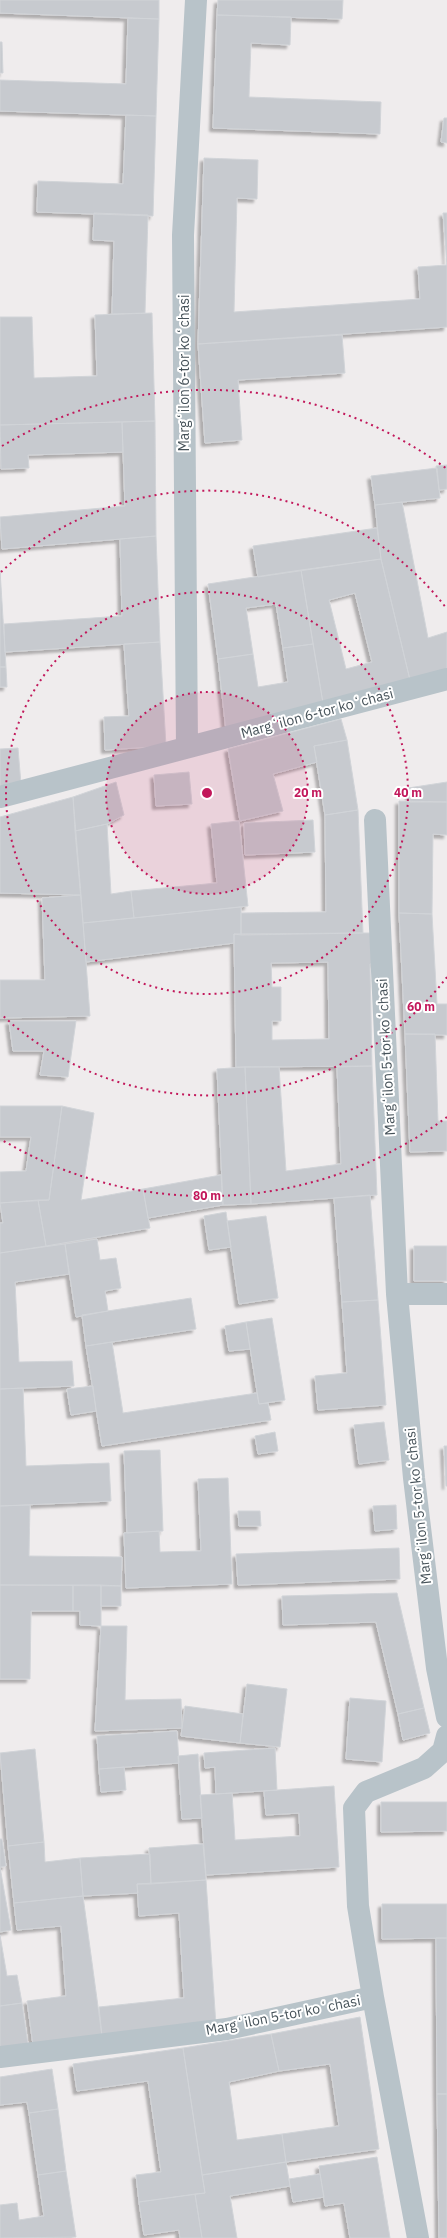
<svg xmlns="http://www.w3.org/2000/svg" width="447" height="2238" viewBox="0 0 447 2238" font-family="'IBM Plex Sans',sans-serif">
<defs>
<filter id="shadow"><feDropShadow dx="-3.5" dy="3.5" stdDeviation="1" flood-color="#0004"/></filter>
</defs>
<rect width="100%" height="100%" fill="#efeced"/>
<!-- building -->
<path fill="#c7cacf" stroke="#d1d4d8" fill-rule="evenodd" filter="url(#shadow)" d="M0 0H159V19L0 13Z
M218 0H343L342 19 217 15Z
M217 15 291 17 290 45 251 43 249 97 381 102 380 134 213 128Z
M128 18 159 19 156 116 0 111V80L126 84Z
M0 42H2L3 73H0Z
M126 115 156 116 153 216 37 212 38 181 123 184Z
M444 118H447V143L441 142Z
M204 158 258 160 257 199 237 198 234 312 420 299 418 267 447 265V327L198 344Z
M94 213 148 215 145 313 112 314 114 241 93 240Z
M443 213H447V265Z
M152 313 155 421 0 425V317H32L34 378 97 376 95 315Z
M342 335 345 373 238 380 242 440 205 443 198 344Z
M155 421 156 536 2 549 0 517 125 506 122 422Z
M122 422 123 452 28 455 29 468 1 469 0 425Z
M447 465V489L439 490 436 466Z
M437 468 440 498 375 505 371 476Z
M402 502 428 638 447 632V669L410 680 381 559 375 505Z
M377 528 381 559 258 577 253 546Z
M156 536 160 642 5 652 4 624 122 616 120 539Z
M381 559 410 680 324 709 301 570ZM355 593 372 662 346 669 329 600Z
M0 570 6 667H0Z
M301 570 313 644 283 648 276 604 246 608 253 654 218 659 208 584Z
M160 642 166 746 105 750 104 717 129 716 124 644Z
M313 644 324 709 226 731 218 659 253 654 258 687 288 682 283 648Z
M0 667H6L7 687H0Z
M341 719 347 740 314 746 317 762 273 774 283 811 240 821 228 749Z
M347 740 358 810 325 815 314 746Z
M18 748 21 784 0 786V749Z
M189 772 192 804 156 806 154 775Z
M116 782 124 815 107 824 75 831 73 797Z
M447 782V802H410L408 788Z
M73 797 81 895 0 893V817Z
M399 801 447 802V835L433 834 432 914 399 913Z
M358 810 363 933 241 935V913L326 912 325 815Z
M313 820 315 852 245 855 244 823Z
M239 821 248 906 134 918 131 891 217 883 211 824Z
M107 824 111 894 131 891 134 918 83 923 75 831Z
M81 895 90 1016 0 1018V980H45L42 898Z
M241 907V935L234 934V943L86 962 83 923Z
M399 913 432 914 437 1004H447V1035L405 1034Z
M363 933H377V964H370L372 1066 236 1067 234 934ZM328 962 329 1039 272 1040V1021H281V987H272L271 963Z
M9 1021H76L68 1077 40 1075 44 1051H13Z
M405 1034H435L438 1121H447V1151L410 1152Z
M372 1066 377 1195 251 1204 245 1067H279L286 1171 341 1164 337 1067Z
M245 1067 251 1204 223 1205 217 1069Z
M0 1106H62L49 1200 0 1203V1172L26 1171 31 1137H0Z
M62 1106 94 1113 81 1200 143 1189 150 1228 46 1246 38 1200H49Z
M221 1175 223 1205 148 1218 143 1189Z
M370 1195 378 1300 342 1302 334 1198Z
M38 1200 46 1246 0 1253V1223H3L0 1203Z
M226 1212 231 1247 209 1250 204 1216Z
M266 1216 278 1298 239 1304 227 1221Z
M97 1239 100 1260 116 1258 121 1288 105 1291 108 1311 76 1317 65 1244Z
M65 1244 69 1274 15 1282 19 1362 72 1361 74 1386 0 1389V1253Z
M414 1246H447V1281H414Z
M191 1298 196 1329 86 1346 82 1315Z
M378 1300 386 1405 318 1410 315 1376 347 1373 342 1302Z
M272 1318 285 1400 259 1404 246 1322Z
M246 1322 250 1349 229 1351 225 1326Z
M112 1342 123 1413 257 1393 259 1404 268 1403 271 1420 102 1446 86 1346Z
M93 1386 96 1411 71 1415 67 1389Z
M23 1388 26 1466 109 1463 111 1501 0 1506V1389Z
M384 1422 389 1460 359 1464 354 1425Z
M275 1432 278 1451 258 1454 255 1436Z
M444 1446H447V1486H446Z
M160 1450 163 1531 127 1533 124 1451Z
M228 1478 232 1584 126 1588 124 1533 159 1531 160 1552 201 1551 198 1479Z
M30 1505 29 1556 122 1557 121 1586 0 1585V1506Z
M396 1505 397 1529 375 1531 373 1506Z
M238 1511H260L261 1526H239Z
M399 1548 400 1579 238 1585 236 1554Z
M0 1585H73V1611H31L30 1679H0Z
M73 1585H101V1626L80 1625V1611H73Z
M101 1585 121 1586V1606H101Z
M397 1593 424 1708 398 1714 376 1622 283 1625 282 1596Z
M101 1626H127L125 1700 181 1699 182 1728 95 1731Z
M247 1684 287 1689 280 1747 240 1743Z
M350 1698 386 1701 382 1762 346 1759Z
M185 1706 243 1714 240 1743 181 1736Z
M424 1708 430 1733 403 1740 398 1714Z
M177 1731 179 1763 99 1769 97 1736Z
M275 1748 277 1790 216 1794 215 1767 205 1768 204 1753Z
M35 1749 44 1842 8 1846 0 1753Z
M198 1754 202 1818 182 1819 178 1756Z
M124 1767 126 1790 101 1792 99 1769Z
M334 1786 339 1867 206 1875 200 1795 232 1793 235 1840 300 1836 299 1813 266 1815 264 1791Z
M381 1802H447V1831L381 1832Z
M0 1839H2L6 1866 0 1867Z
M44 1842 45 1862 80 1858 83 1896 14 1903 8 1846Z
M203 1844 206 1880 151 1884 149 1848Z
M150 1854 151 1884H137L138 1893 83 1896 80 1858Z
M0 1867 11 1930 0 1932Z
M206 1880 216 2025 102 2036 99 2007 184 1998 179 1913 139 1916 137 1884Z
M83 1896 102 2036 33 2045 27 2001 66 1996 61 1926 17 1930 14 1903Z
M382 1904H447V1938L382 1939Z
M0 1935 7 1976 17 1975 22 2003 0 2006Z
M436 1938H447V2094H437Z
M22 2003 28 2044 0 2048V2006Z
M360 2017 379 2149 286 2162 282 2134 339 2126 330 2064 279 2071 271 2034Z
M271 2034 279 2071 229 2082 237 2140 282 2134 286 2162 202 2175 183 2048Z
M183 2048 205 2193 139 2202 136 2175 161 2172 148 2081 77 2091 73 2064Z
M52 2069 58 2109 29 2113 27 2102 0 2105V2077Z
M437 2094H447V2238H439Z
M58 2109 66 2171 38 2175 29 2113Z
M377 2157 390 2238H350L344 2203 325 2206 319 2166Z
M286 2162 290 2186 230 2196 237 2238H202L195 2194 205 2193 202 2175Z
M66 2171 76 2237 0 2238V2205L17 2203 19 2220 44 2216 38 2175Z
M320 2174 324 2197 293 2202 289 2179Z
M195 2194 202 2238H180L179 2230 144 2235 139 2202Z"/>
<g fill="none" stroke-linecap="round" stroke-linejoin="round">
<!-- street -->
<path stroke="#b8c3c9" stroke-width="22" d="M187 747 183 235 196 0
M0 797 447 679
M375 820 397 1294 414 1478 437 1668 447 1717
M397 1294H447
M0 2057 227 2029 373 1997
M418 2238 373 1997 358 1906 354 1808 366 1792 424 1768 443 1751 447 1736"/>
</g>
<!-- distance rings -->
<circle cx="207" cy="793" r="101" fill="#c2185b" fill-opacity=".12"/>
<g fill="none" stroke="#c2185b" stroke-width="2" stroke-dasharray="2 4">
<circle cx="207" cy="793" r="101"/>
<circle cx="207" cy="793" r="201"/>
<path d="M447 977A302 302 0 0 1 1 1014M1 572A302 302 0 0 1 447 609"/>
<path d="M447 1117A403 403 0 0 1 2 1140M2 446A403 403 0 0 1 447 469"/>
</g>
<g text-anchor="middle" dominant-baseline="central" stroke-width="4" stroke-linejoin="round" paint-order="stroke">
<!-- street labels -->
<g font-size="14" fill="#465259" stroke="#fff">
<text transform="translate(184 373) rotate(-90)">Margʻilon 6-tor koʻchasi</text>
<text transform="translate(317 713) rotate(-15)">Margʻilon 6-tor koʻchasi</text>
<text transform="translate(386 1057) rotate(-93)">Margʻilon 5-tor koʻchasi</text>
<text transform="translate(418 1506) rotate(-96)">Margʻilon 5-tor koʻchasi</text>
<text transform="translate(283 2015) rotate(-11)">Margʻilon 5-tor koʻchasi</text>
</g>
</g>
<circle cx="207" cy="793" r="6" fill="#c2185b" stroke="#fff" stroke-width="2"/>
<g font-size="12" text-anchor="middle" font-weight="bold" fill="#c2185b" stroke="#fff" stroke-width="4" stroke-linejoin="round" paint-order="stroke">
<text x="308" y="797">20 m</text>
<text x="408" y="797">40 m</text>
<text x="421" y="1011">60 m</text>
<text x="207" y="1200">80 m</text>
</g>
</svg>
